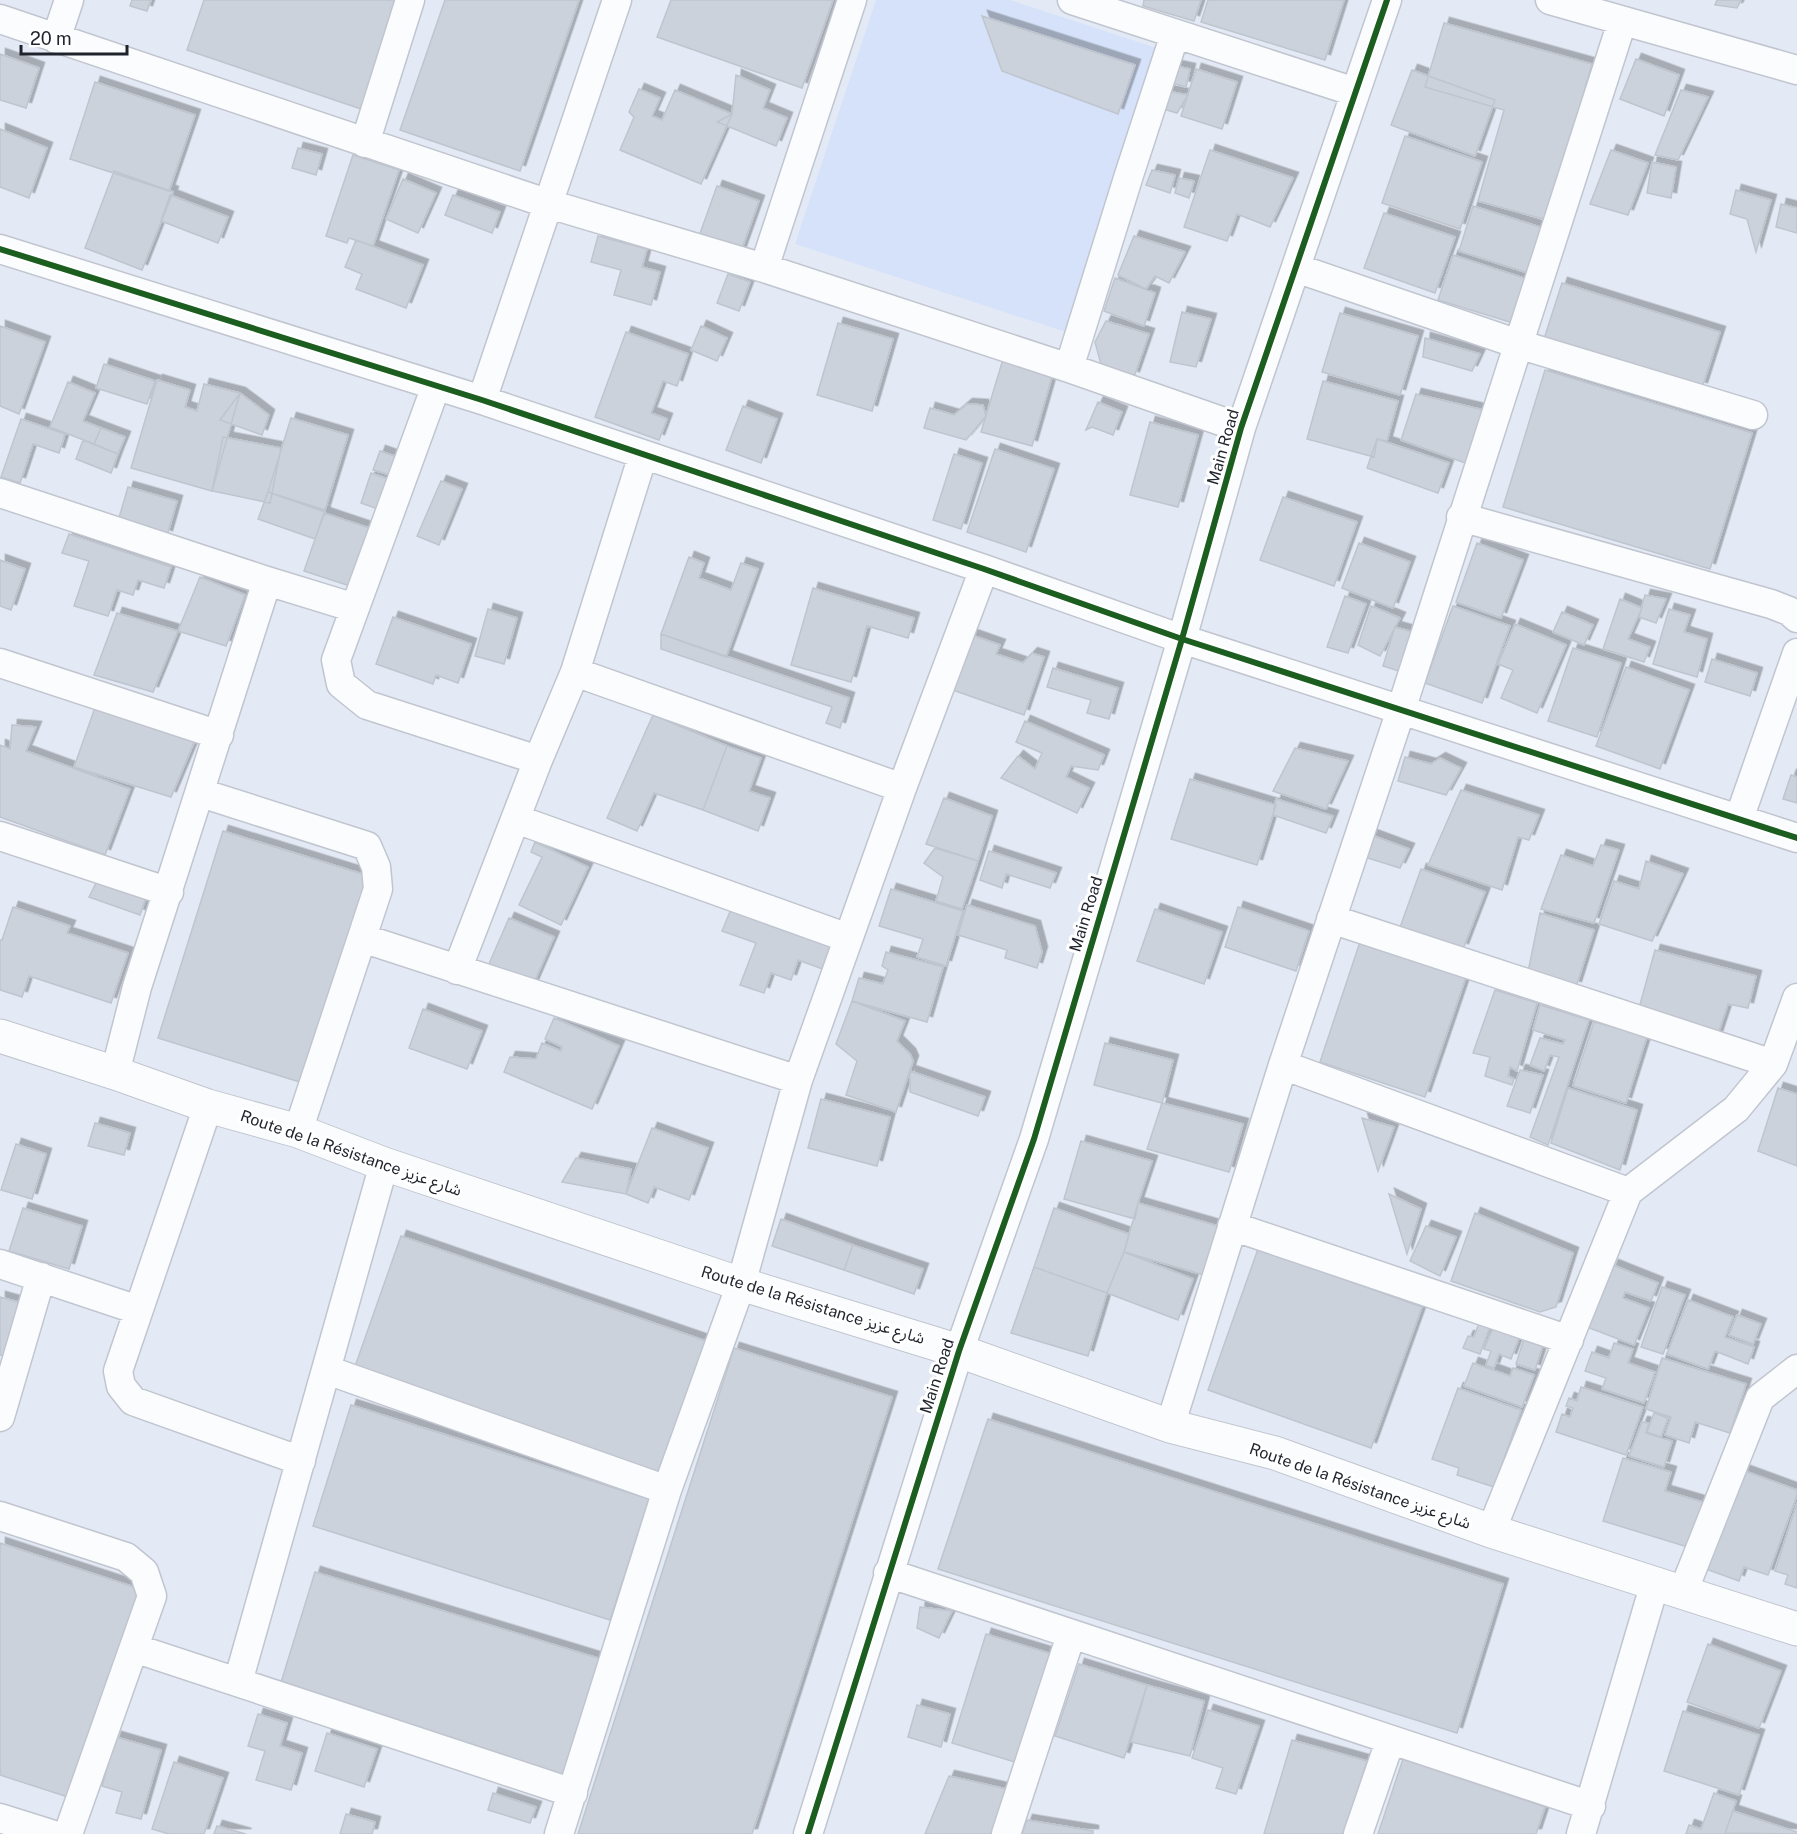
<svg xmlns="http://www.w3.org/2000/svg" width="1797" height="1834" viewBox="0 0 1797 1834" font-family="'Public Sans','Noto Sans Arabic',sans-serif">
<defs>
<filter id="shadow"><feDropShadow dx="5.5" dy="-5.5" stdDeviation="0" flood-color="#0004"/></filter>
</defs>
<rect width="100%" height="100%" fill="#e4eaf5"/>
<!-- built -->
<path fill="#d5e2f9" d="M876 0H1010L1163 50 1069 333 795 244Z"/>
<!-- building -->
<path fill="#ccd2db" stroke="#bfc5ce" stroke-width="1.5" filter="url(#shadow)" d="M132 0H151L147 11 130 6Z
M204 0H398L361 109 187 50Z
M445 0H579L520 171 400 130Z
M671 0H833L802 88 657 37Z
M1144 0H1201L1194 21 1143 6Z
M1208 0H1344L1325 60 1201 22Z
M1717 0H1741L1737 8 1715 5Z
M982 16 1135 65 1118 114 1002 71Z
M1444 23 1592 64 1547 220 1478 201 1504 110 1425 87Z
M0 54 39 68 26 108 0 100Z
M1636 59 1679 75 1664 116 1620 99Z
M1176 66 1190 69 1186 87 1169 82Z
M1196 69 1237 82 1222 129 1181 116Z
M1412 70 1495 100 1475 156 1391 125Z
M736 75 770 90 763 108 787 118 776 146 717 122 732 114Z
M95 82 195 115 169 191 70 159Z
M639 89 660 98 652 116 662 120 675 90 732 114 701 184 620 150 634 117 629 112Z
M1681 90 1708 97 1678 160 1655 155Z
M1167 91 1188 95 1177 113 1160 108Z
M0 129 47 148 29 198 0 187Z
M1405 136 1482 162 1460 229 1382 203Z
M298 148 322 154 316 175 292 168Z
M1210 150 1293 178 1270 227 1237 214 1227 241 1184 227Z
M1611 150 1648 163 1628 215 1590 204Z
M353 155 399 170 373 246 349 238 347 243 326 236Z
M1652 162 1676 167 1671 198 1647 193Z
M1152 170 1175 175 1170 193 1146 185Z
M114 171 173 192 142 270 85 248Z
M1179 178 1194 181 1189 198 1175 193Z
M403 179 436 193 418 233 386 219Z
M717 186 759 201 740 254 698 239Z
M1736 190 1771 200 1756 252 1747 219 1730 214Z
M170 195 228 217 218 243 161 221Z
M453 195 500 212 492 233 445 215Z
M1781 204 1797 208V233L1776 227Z
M1473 206 1543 228 1528 273 1459 251Z
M1384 213 1455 237 1435 293 1364 268Z
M598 236 647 249 642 267 660 272 651 305 614 295 621 270 591 262Z
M1134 236 1185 252 1169 283 1155 276 1146 289 1118 275Z
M356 240 423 265 406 308 356 289 362 274 345 267Z
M1453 255 1527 279 1513 323 1438 300Z
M728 274 750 282 739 311 717 303Z
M1115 278 1155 293 1144 326 1104 311Z
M1562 283 1720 332 1702 388 1544 339Z
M1182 312 1211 319 1196 367 1170 362Z
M1340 313 1418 336 1400 395 1322 372Z
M1106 321 1149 334 1134 377 1102 368 1095 342Z
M838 323 893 339 872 411 817 395Z
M0 326 45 342 19 414 0 406Z
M701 326 727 338 717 361 691 350Z
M626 332 688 354 677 386 663 381 651 413 667 419 659 440 595 417Z
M1425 338 1480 354 1472 371 1423 357Z
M1004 356 1054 370 1032 446 981 432Z
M104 364 155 381 147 404 96 388Z
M1545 370 1752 433 1710 569 1503 507Z
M157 380 190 390 185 407 197 411 204 384 240 393 212 491 131 468Z
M1323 381 1398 401 1387 441 1377 439 1374 457 1307 439Z
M68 382 95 393 83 421 101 428 94 444 50 427Z
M240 393 269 415 262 435 220 420Z
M1416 394 1488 411 1471 465 1401 440Z
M1098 402 1122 412 1113 435 1092 427 1086 430Z
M967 404 983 405 986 416 966 440 924 428 930 408 954 415Z
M743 406 777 419 761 463 726 450Z
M291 418 348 435 325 510 268 492Z
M21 419 65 434 59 453 33 444 20 483 1 477Z
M1150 422 1198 435 1178 507 1130 495Z
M101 428 125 437 118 454 94 444Z
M223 437 281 448 270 503 212 491Z
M1377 439 1449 463 1438 493 1367 468Z
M83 440 118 454 111 473 76 459Z
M995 449 1054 469 1026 552 967 532Z
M380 451 397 457 391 475 373 470Z
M954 454 982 463 961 529 933 520Z
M371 473 388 479 378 509 361 503Z
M441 481 462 489 439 545 417 536Z
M128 487 177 501 167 536 118 521Z
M268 492 325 512 315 539 258 519Z
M1283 497 1357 522 1334 586 1260 560Z
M324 513 372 529 353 587 304 571Z
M69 534 171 567 164 588 138 580 133 595 117 590 108 616 74 606 89 561 62 553Z
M1359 543 1410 562 1393 608 1342 588Z
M1477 543 1523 560 1501 618 1456 602Z
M689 557 704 563 699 578 731 590 741 563 758 569 726 657 661 634Z
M0 560 25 569 11 610 0 606Z
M200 577 245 595 226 646 178 631Z
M813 588 914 618 908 638 867 626 851 682 791 665Z
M1645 595 1666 599 1656 623 1639 617Z
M1345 596 1366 604 1348 653 1327 647Z
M1620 599 1642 608 1628 639 1650 647 1644 662 1603 649Z
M1371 606 1400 618 1380 656 1358 645Z
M1453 606 1510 626 1482 703 1425 683Z
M488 609 517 618 504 664 475 656Z
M1669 609 1690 615 1684 632 1707 639 1697 677 1653 664Z
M1562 612 1593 625 1584 645 1553 632Z
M117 613 178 631 153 692 94 675Z
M393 617 471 644 458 683 436 675 433 684 376 664Z
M1515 624 1566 645 1537 713 1501 698 1513 670 1498 664Z
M1395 627 1413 632 1402 672 1383 666Z
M963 632 1000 645 996 654 1023 663 1032 653 1044 657 1024 715 944 687Z
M661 634 849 698 840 728 826 723 832 707 661 649Z
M1573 648 1621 663 1597 737 1548 721Z
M1712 659 1757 673 1750 696 1705 682Z
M1626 667 1689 690 1660 769 1596 746Z
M1053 668 1118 688 1109 719 1087 713 1091 700 1047 687Z
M97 702 198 733 171 797 74 767Z
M653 715 727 746 703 810 654 793 637 831 607 818Z
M1025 721 1104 755 1098 770 1071 766 1066 777 1089 788 1077 813 1001 778 1018 756 1035 769 1042 753 1016 742Z
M12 725 36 727 26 751 130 789 105 855 0 817V745L10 749Z
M727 746 761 758 749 791 770 798 758 831 703 810Z
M1295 748 1348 761 1326 809 1273 791Z
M1405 757 1431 764 1440 758 1461 768 1446 795 1398 781Z
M1791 775 1797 777V803L1783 799Z
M1190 779 1276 805 1257 865 1171 839Z
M1461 790 1539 815 1529 840 1518 837 1502 890 1428 865Z
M944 798 992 816 978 861 926 844Z
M1276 799 1333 816 1326 833 1273 815Z
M223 831 369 876 303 1083 158 1038Z
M1366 833 1409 849 1400 868 1358 855Z
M535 842 588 867 561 925 519 905 542 857 531 852Z
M1601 845 1619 850 1594 923 1541 909 1561 855 1593 866Z
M935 848 978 861 962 909 936 901 943 877 924 863Z
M989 851 1056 873 1050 888 1006 874 1002 888 980 880Z
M1646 861 1683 874 1652 941 1599 924 1614 881 1639 889Z
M1421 869 1485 892 1463 949 1399 930Z
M99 877 147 894 140 915 89 897Z
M891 889 963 911 946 966 917 957 923 939 879 926Z
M734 902 839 941 828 971 798 960 791 980 771 973 764 993 740 985 756 943 722 931Z
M967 905 1035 926 1042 952 1037 968 1005 958 1007 950 958 935Z
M13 907 70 926 67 933 128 953 111 1003 29 976 22 997 0 990V940H2Z
M1238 907 1309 931 1296 971 1225 947Z
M1155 909 1222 932 1204 984 1137 961Z
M1540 913 1594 930 1576 987 1528 972Z
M509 918 554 937 533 985 488 966Z
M1360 942 1466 977 1425 1097 1320 1062Z
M1655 950 1756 976 1748 1008 1728 1004 1717 1037 1639 1008Z
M886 952 943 967 927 1022 852 1001 859 978 883 984 888 970 882 966Z
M1495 990 1537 1003 1517 1071 1510 1067 1508 1076 1514 1079 1512 1085 1485 1076 1490 1057 1473 1053Z
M852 1001 905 1021 897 1041 910 1054 913 1061 896 1112 846 1095 857 1061 836 1044Z
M1540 1005 1589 1020 1548 1145 1530 1137 1559 1057 1550 1055 1544 1071 1530 1065 1540 1038 1563 1044 1565 1040 1533 1030Z
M423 1009 482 1031 467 1069 409 1048Z
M554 1018 619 1046 592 1109 504 1072 510 1057 536 1059 542 1043 561 1051 562 1047 545 1039Z
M1594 1022 1647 1036 1626 1103 1573 1086Z
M1105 1043 1173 1060 1162 1103 1094 1085Z
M1520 1070 1543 1075 1530 1113 1507 1106Z
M910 1071 985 1097 978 1116 910 1092Z
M1568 1088 1637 1110 1620 1170 1551 1143Z
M1778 1088 1797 1094V1166L1758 1151Z
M821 1099 890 1117 877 1166 808 1148Z
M1162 1103 1243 1124 1229 1172 1147 1149Z
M1362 1118 1394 1127 1378 1171Z
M95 1123 130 1133 124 1155 88 1146Z
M652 1128 708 1148 689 1200 654 1187 648 1203 626 1194Z
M1081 1141 1152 1161 1138 1203 1135 1219 1064 1199Z
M16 1144 46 1154 32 1199 1 1190Z
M576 1158 631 1169 626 1194 562 1182Z
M1389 1194 1421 1209 1407 1254Z
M1138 1203 1218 1226 1204 1275 1124 1252Z
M23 1208 82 1226 69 1269 9 1251Z
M1054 1208 1129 1234 1124 1252 1107 1293 1034 1267Z
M1475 1213 1573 1253 1556 1307 1540 1312 1451 1281Z
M781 1219 853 1245 844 1270 772 1246Z
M1426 1226 1456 1237 1440 1276 1410 1261Z
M401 1236 706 1341 658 1477 353 1372Z
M853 1245 923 1269 914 1294 844 1270Z
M1258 1249 1422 1307 1371 1448 1208 1390Z
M1124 1252 1193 1279 1178 1320 1107 1293Z
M1613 1265 1658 1283 1651 1301 1625 1292 1623 1298 1649 1308 1634 1345 1587 1327Z
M1034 1267 1107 1293 1088 1356 1011 1333Z
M1662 1287 1685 1295 1663 1354 1641 1347Z
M0 1297 22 1303 8 1357 0 1355Z
M1688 1300 1733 1317 1725 1337 1754 1347 1748 1364 1715 1351 1708 1369 1667 1354Z
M1737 1315 1761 1324 1753 1344 1729 1335Z
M1479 1323 1490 1327 1480 1354 1463 1348 1468 1336 1474 1337Z
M1493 1328 1519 1338 1511 1359 1499 1354 1494 1368 1486 1365 1491 1351 1484 1349Z
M1524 1339 1543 1345 1535 1370 1516 1364Z
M1614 1343 1633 1349 1628 1363 1655 1372 1644 1403 1602 1389 1606 1378 1585 1371 1592 1352 1609 1358Z
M734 1348 892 1397 752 1834H578Z
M1662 1358 1746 1384 1730 1433 1695 1422 1689 1443 1665 1435 1671 1417 1646 1409Z
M1473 1363 1510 1376 1513 1368 1534 1375 1522 1407 1464 1386Z
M1581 1387 1643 1407 1626 1455 1556 1432 1562 1414 1570 1417 1573 1408 1566 1406 1569 1398 1577 1401Z
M1458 1388 1521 1410 1494 1487 1457 1475 1459 1468 1432 1459Z
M351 1405 649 1499 610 1620 313 1526Z
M1654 1413 1668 1418 1661 1437 1647 1432Z
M988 1419 1503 1584 1457 1733 938 1569Z
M1642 1422 1649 1423 1646 1433 1672 1441 1664 1467 1629 1456Z
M1623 1458 1671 1472 1665 1491 1706 1503 1691 1548 1603 1521Z
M1742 1470 1797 1490V1495L1768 1575 1744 1567 1739 1581 1706 1569Z
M1797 1503V1588L1785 1584 1788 1575 1775 1571Z
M0 1543 140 1589 71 1798 0 1775Z
M315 1572 601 1659 565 1775 279 1689Z
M920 1607 952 1611 939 1638 917 1628Z
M986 1634 1052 1654 1018 1763 952 1743Z
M1708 1644 1781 1671 1759 1728 1687 1702Z
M1079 1664 1147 1685 1124 1758 1055 1736Z
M1147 1685 1204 1701 1190 1756 1131 1742Z
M917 1705 950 1714 941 1747 908 1737Z
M1208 1710 1259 1726 1236 1794 1216 1788 1223 1768 1192 1758Z
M1683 1711 1759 1735 1739 1795 1664 1771Z
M258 1714 287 1723 280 1746 302 1753 291 1790 256 1780 265 1751 248 1746Z
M327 1733 377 1749 364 1787 315 1771Z
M116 1737 161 1750 141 1819 116 1813 122 1792 102 1786Z
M1292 1740 1367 1761 1345 1834H1264Z
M1403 1759 1545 1807 1536 1834H1378Z
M174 1762 223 1778 204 1834H169L152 1829Z
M949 1776 1011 1790 995 1834H925Z
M493 1793 536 1807 530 1823 488 1810Z
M1714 1793 1736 1801 1725 1834H1686L1689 1825 1701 1829Z
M1733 1811 1797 1832V1834L1725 1833Z
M346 1814 375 1822 372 1834H340Z
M1027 1820 1093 1831V1834H1022Z
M217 1826 246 1834H214Z"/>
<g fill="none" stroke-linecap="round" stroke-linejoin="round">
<!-- street casing -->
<g stroke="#c0c5cf" stroke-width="31">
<path id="street" d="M1072 0 1355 92
M1550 0 1797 70
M0 19 549 204 764 268 1069 368 1241 428
M56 39 69 0
M365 143 410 0
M0 249 482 400 984 569 1182 639 1797 838
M764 268 852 0
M1296 268 1518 344 1753 415
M1069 368 1129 175 1175 34
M436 386 336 660 341 684 367 705 538 760 575 672 643 455
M482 400 617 0
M0 493 267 581 355 608
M1461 517 1771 604 1789 611 1797 618
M0 663 219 735
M575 672 902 788
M201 793 367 846 376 867 378 889 298 1131
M516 819 848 938
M1739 819 1797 653
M0 836 169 892
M1331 919 1773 1064
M362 938 798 1080
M457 970 538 760
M1283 1065 1628 1192 1736 1109 1773 1064 1797 998
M115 1073 137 987 267 581
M208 1106 118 1371 121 1386 133 1401 301 1461
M1232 1226 1569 1340
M0 1264 138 1310
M327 1370 667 1490
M0 1417 41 1277
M1170 1426 1283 1065 1401 710 1622 22
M0 1516 126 1557 144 1572 152 1596 68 1834
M1491 1531 1628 1192
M888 1573 1591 1806
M1683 1592 1760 1398 1797 1369
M134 1648 573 1793
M238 1682 384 1164
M0 1818 51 1834
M559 1834 667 1490 741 1284 798 1080 902 788 984 569
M808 1834 959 1351 1034 1139 1182 639 1241 428 1387 0
M1006 1834 1071 1635
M1358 1834 1390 1741
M1581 1834 1655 1583"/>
</g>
<!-- primary casing -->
<g stroke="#c0c5cf" stroke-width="35">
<path id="primary" d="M0 1036 115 1073 208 1106 298 1131 384 1164 741 1284 959 1351 1170 1426 1275 1453 1491 1531 1797 1629"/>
</g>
<!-- street -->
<use href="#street" stroke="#fbfcfe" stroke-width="28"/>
<!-- primary -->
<use href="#primary" stroke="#fbfcfe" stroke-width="33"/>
<!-- cycleway casing -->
<g stroke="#fff" stroke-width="10">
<path id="cycleway" d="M0 249 482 400 984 569 1182 639 1797 838
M808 1834 959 1351 1034 1139 1182 639 1241 428 1387 0"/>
</g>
<!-- cycleway -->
<use href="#cycleway" stroke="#1b5e20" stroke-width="6"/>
</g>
<g text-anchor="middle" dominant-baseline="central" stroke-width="6" stroke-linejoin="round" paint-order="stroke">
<!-- street labels -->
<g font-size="16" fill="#1e232c" stroke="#fff">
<text transform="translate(1223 447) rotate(-74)">Main Road</text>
<text transform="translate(1086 914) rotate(-73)">Main Road</text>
<text transform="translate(351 1153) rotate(19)">Route de la Résistance شارع عزيز</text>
<text transform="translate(813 1305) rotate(17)">Route de la Résistance شارع عزيز</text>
<text transform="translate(937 1376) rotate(-72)">Main Road</text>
<text transform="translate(1360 1486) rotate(19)">Route de la Résistance شارع عزيز</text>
</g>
</g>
<!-- scale -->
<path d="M21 45v9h106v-9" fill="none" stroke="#1e232c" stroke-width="3"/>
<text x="30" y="45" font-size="18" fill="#1e232c" stroke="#ffffff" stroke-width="4.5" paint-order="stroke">20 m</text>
</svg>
